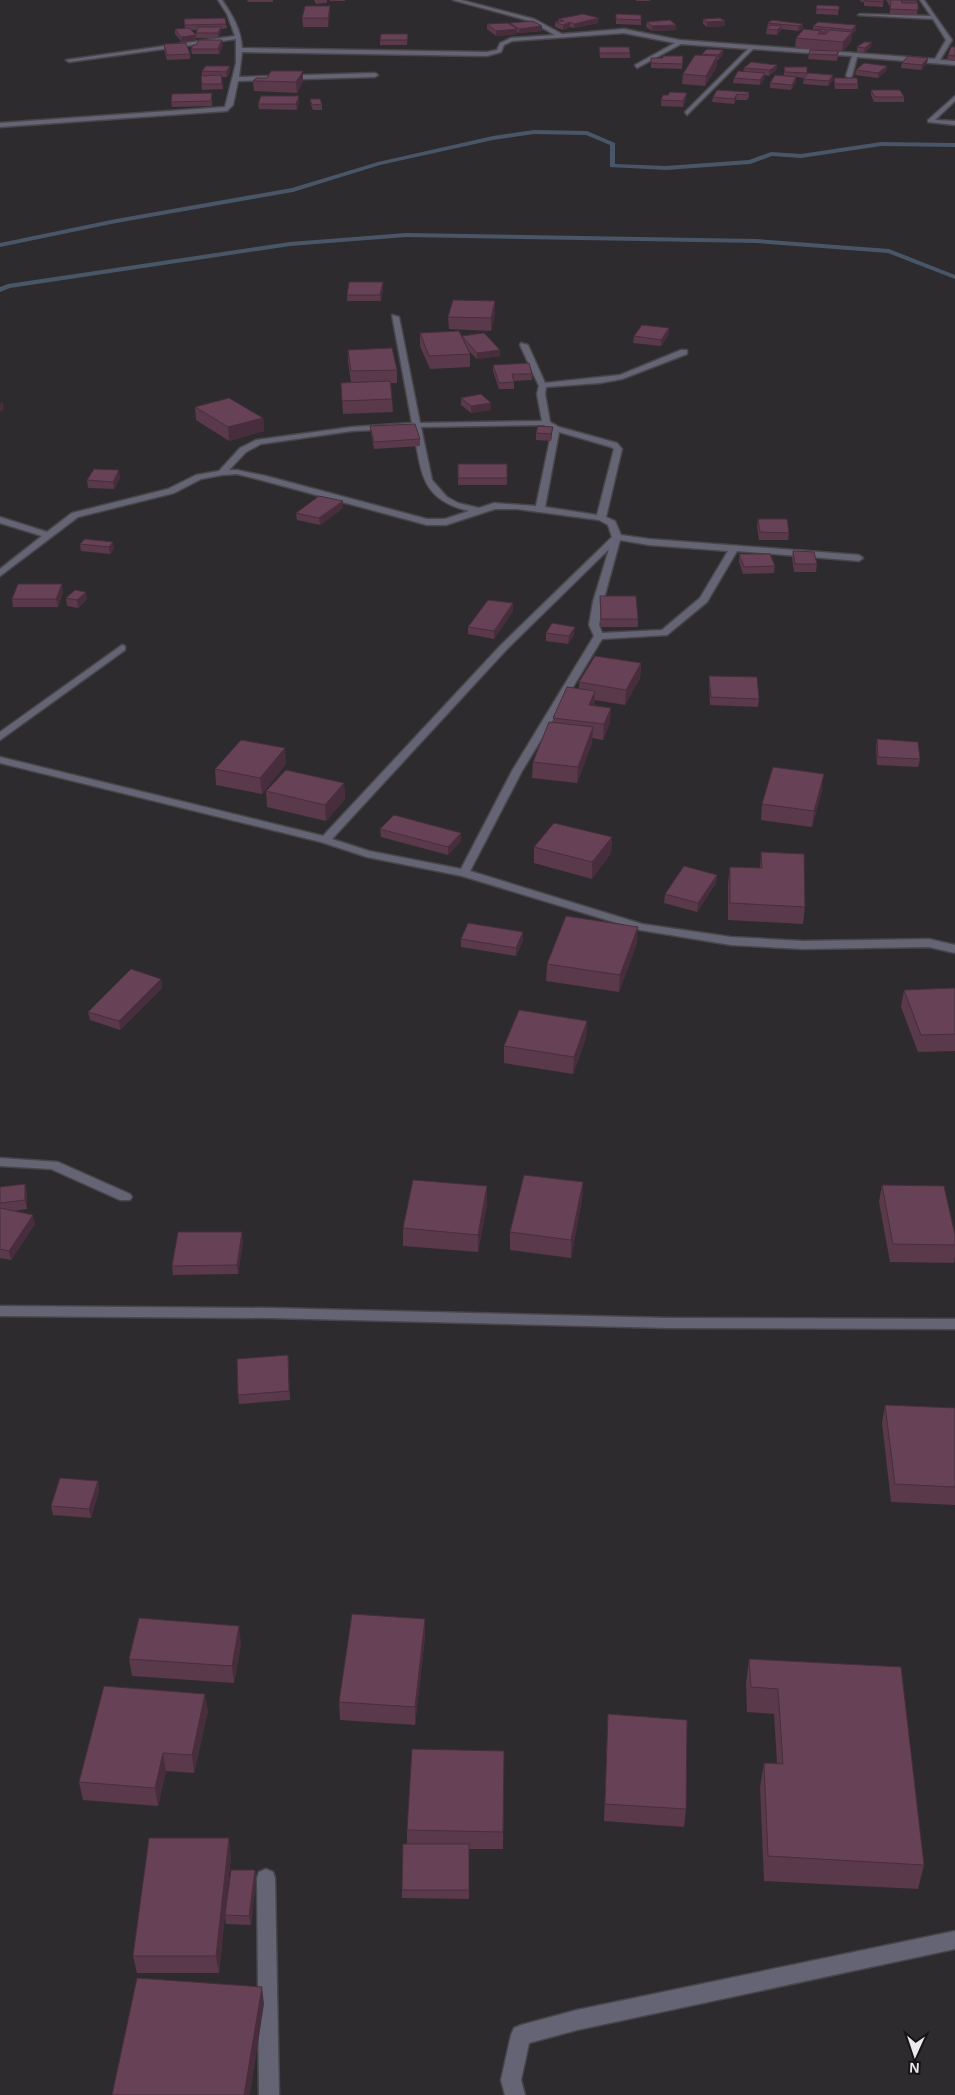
<svg xmlns="http://www.w3.org/2000/svg" width="955" height="2095" viewBox="0 0 955 2095" font-family="Arial,sans-serif">
<rect width="100%" height="100%" fill="#2e2b2f"/>
<g fill="none" stroke-linecap="round" stroke-linejoin="round">
<!-- stream -->
<path fill="#485668" fill-rule="evenodd" d="M534 130 587 131 615 143V164L666 166 749 160 771 152 801 154 881 142 955 143V147L881 146 801 158 772 156 750 164 666 170 610 167V145L586 135 534 134 493 140 380 165 293 192 116 223 0 247V243L116 219 292 188 378 162 493 136Z
M406 233 757 239 889 249 955 275V279L888 253 757 243 406 237 290 246 10 288 0 292V287L8 284 290 242Z"/>
<!-- minor casing -->
<g stroke="#484649" stroke-width="3">
<path id="minor" d="M218 0H222C233 16 241 30 242 48L487 52 497 50 500 43 511 38 555 35 530 21 453 0H461L534 19 562 34 624 29 680 40 935 59 946 40 933 19 858 15 860 14 931 16 920 0H924L952 40 940 60 955 61V65L857 57 852 76 849 78 846 76 852 56 753 49 687 115 685 112 748 49 681 44 637 68 635 65 675 43 624 33 512 41 504 45 501 52 487 56 242 52 239 77 375 73 378 75 375 77 238 81 233 105 227 111 0 127V123L225 107 236 63V39L69 62 66 60 235 36 227 14Z
M955 96V101L935 120 955 121V125L928 122V120Z
M392 315 399 317 420 423 542 421 537 394 539 386 520 345 521 343 528 345 545 383 620 375 681 350H687V354L622 379 600 383 546 387 545 394 550 422 559 427 617 443 622 449 606 517 615 521 621 535 649 539 859 555 863 558 859 561 737 551 707 602 667 635 602 639 522 771 470 871 642 924 731 937 803 941 929 939 955 945V953L929 947 803 949 731 945 640 930 462 876 367 857 321 842 0 763V757L323 836 501 645 612 537 608 525 599 520 517 509H495L446 525H427L261 480 237 474 222 475 201 479 174 493 78 517 0 576V569L42 536 0 523V517L47 532 72 513 168 489 196 475 219 471 240 448 256 440 352 427 412 423ZM544 425 552 430 536 506 494 503 479 508 458 503 447 497 432 480 421 427ZM413 428C422 471 419 499 469 511L445 519H427L266 476 237 470H229L246 452 261 444 352 431ZM559 432 611 447 614 449 597 515 545 507ZM620 540 649 545 728 551 700 598 662 630 602 633 599 625 603 602ZM609 549 593 602 589 625 594 636 512 771 461 869 369 851 332 839 507 649Z
M122 645 125 646V650L0 740V732Z
M0 1158 58 1162 130 1194 132 1197 130 1200H120L51 1169 0 1166Z
M0 1306 271 1308 669 1318 955 1319V1329L669 1328 271 1318 0 1316Z
M266 1869 273 1872 275 1878 279 2095H259L257 1878 259 1872Z
M955 1931V1949L577 2030 529 2043 521 2080 525 2095H505L501 2080 511 2035 514 2028 521 2025 577 2010Z"/>
</g>
<!-- minor -->
<use href="#minor" fill="#656475" fill-rule="evenodd"/>
</g>
<!-- wall -->
<path fill="#59394a" d="M247 0H273V2H248Z
M314 0H327V3L316 4Z
M330 0H345V1H330Z
M636 0H650V1H636Z
M860 0H883V7L864 6V2H861Z
M886 0H917V3H918L917 15 890 14V7Z
M817 5 839 6 838 15 816 14Z
M330 6V15L328 27H303L302 18Z
M616 14 641 15V25L616 24Z
M184 19 226 24 227 28 221 29V32L218 38H196V33L197 30H191L196 35V40L182 42 175 34V29L185 28Z
M558 19 598 23 574 28 570 27 563 30 555 27V22L558 21Z
M703 19 725 21V26L707 27 703 24Z
M647 22 676 25V30L652 31 646 27Z
M510 23 542 31 519 33 517 32V34L496 36 487 29V24H510Z
M768 23 803 24V29L798 31 782 29 781 30 777 35 766 34Z
M813 26 856 30 852 34 851 42 842 52 839 51 837 61 808 59 809 54 834 51 795 48 796 38 813 30Z
M408 34 407 45H380V40Z
M164 44 190 54V59L167 60 164 49Z
M196 45H223L219 54H192L191 49Z
M599 47 630 53V58H600Z
M857 47H871L864 53 857 52Z
M955 47V61L947 60 948 55Z
M702 54 723 55 718 60H717V66L705 86 682 84 683 74 702 55Z
M683 56 682 69 651 68V58H663Z
M902 63H927L921 70 901 68Z
M777 65 776 70 769 76 765 75 764 79 760 85 733 83 734 78 743 72 744 68Z
M887 66 886 71 878 78 855 75 856 70Z
M784 67H807V73L833 75V80L828 86 803 84 804 78 796 77V82L791 90 770 88V83L784 76Z
M202 71H230L227 77H222L223 89 202 90 201 76H202Z
M303 71V81L297 93 254 91 253 81Z
M834 78 858 84V89H835L834 83Z
M871 90 904 97V102H874L871 95Z
M749 92V97L747 100H736L734 104 712 102 713 97Z
M299 96V101L297 110 259 109 258 104Z
M212 98V106L172 107 171 102Z
M686 98 683 107 661 106V100Z
M310 99 322 104V110H313L311 105Z
M383 282V288L381 301H347V295Z
M495 313 491 331 449 329 448 317Z
M669 328V334L661 346 633 343 634 336Z
M420 333 462 336 500 356 477 359 468 350 470 354V367L430 369 420 346Z
M348 350 397 370V383H391L393 412 343 414 341 383 351 382 348 362Z
M493 365 532 374V380L514 381V389H499L493 371Z
M461 398 491 403V410L471 413 461 405Z
M195 407 263 418 264 431 229 441 196 420Z
M370 426 420 439V446L374 449 371 433Z
M536 433 552 434 551 441 536 440Z
M458 464H507V485H458Z
M120 477 114 489 88 488 87 480Z
M343 501V508L320 525 297 520 296 513Z
M758 519 789 533 788 540H759L757 526Z
M85 539 114 549 110 554 81 551 80 544Z
M793 551 817 564 816 572H794L792 558Z
M739 554 775 566 774 573 743 574 739 562Z
M63 592 58 607H13L12 599Z
M600 596 638 619V627H601Z
M66 598 87 599 78 608 67 606Z
M513 603V611L494 639 468 634V627Z
M546 633 574 635 568 644 546 641Z
M641 663 640 678 625 705 595 700 594 705 610 723 603 740 592 738V743L577 783 532 778 533 762 553 722V718L579 689V682Z
M709 676 759 699 758 707 710 705 709 683Z
M877 739 920 759 918 767 877 765 876 747Z
M286 764 262 794 216 785 215 769Z
M344 783 345 799 326 821 267 807 266 791Z
M822 790 812 827 761 820 762 804Z
M380 829 461 833V841L448 855 381 837Z
M612 837 611 853 592 879 534 863V847Z
M761 852 805 907 803 924 728 920V883L730 867 760 868Z
M717 875 716 883 697 912 664 903 665 894Z
M461 939 523 940 516 956 461 947Z
M637 943 619 992 546 981 547 964Z
M161 979 162 988 120 1030 90 1020 88 1012Z
M955 988V1051L918 1052 901 1007 904 990Z
M587 1021 586 1038 573 1074 504 1063V1046Z
M583 1182 582 1199 571 1258 510 1250V1232Z
M882 1185 955 1235V1256L954 1263 890 1262 879 1202Z
M0 1187 27 1193V1209L14 1211 35 1224 11 1260 0 1258Z
M487 1204 478 1252 403 1246V1228Z
M243 1241 238 1274 173 1275 172 1266Z
M288 1355 290 1400 239 1404 238 1395Z
M885 1405 955 1408V1505L891 1502 882 1423Z
M98 1481 99 1490 91 1518 53 1515 51 1506Z
M425 1619V1637L415 1725 340 1720 339 1702Z
M241 1644 234 1683 132 1676 129 1659Z
M749 1659 901 1667 924 1865 918 1889 764 1881 760 1787 764 1763H777L774 1714 747 1712 746 1684Z
M208 1711 194 1773 166 1771 158 1806 83 1800 79 1782Z
M608 1714 686 1809 684 1827 604 1821Z
M504 1751 503 1849H469V1899L402 1898V1890L407 1844V1830Z
M231 1856 219 1973H137L133 1956Z
M255 1870 256 1879 251 1925 226 1924 225 1915Z"/>
<!-- shaded-wall -->
<path fill="#482e3c" d="M330 6V15L328 27V18Z
M599 18 598 23 574 28V24Z
M725 21V26L707 27V22Z
M570 22V27L563 30V25Z
M803 24V29L798 31 799 26Z
M676 25V30L652 31V26Z
M856 25V30L852 34 851 42 842 52 843 42 852 33V30Z
M542 26V31L519 33V29Z
M782 26 781 30 777 35V30Z
M221 27V32L218 38V33Z
M517 29V34L496 36V31Z
M196 35V40L182 42 181 37Z
M222 40 223 45 219 54 218 49Z
M872 42 871 47 864 53 865 48Z
M723 50V55L718 60V55Z
M717 56V66L705 86 706 76Z
M928 58 927 63 921 70 922 65Z
M777 65 776 70 769 76 770 70Z
M230 66V71L227 77 226 72Z
M887 66 886 71 878 78V73Z
M303 71V81L297 93 296 82Z
M765 73 764 79 760 85V80Z
M833 75V80L828 86 829 81Z
M796 77V82L791 90 792 85Z
M687 93 686 98 683 107V101Z
M737 94 736 100 734 104V99Z
M299 96V101L297 110 296 104Z
M383 282V288L381 301 380 295Z
M495 301V313L491 331V318Z
M669 328V334L661 346V340Z
M500 350V356L477 359V353Z
M3 402 4 409 0 412V404Z
M491 403V410L471 413V406Z
M263 418 264 431 229 441 228 427Z
M553 427 551 441V434Z
M119 470 120 477 114 489 113 482Z
M343 501V508L320 525 319 518Z
M113 542 114 549 110 554 109 547Z
M62 584 63 592 58 607 56 599Z
M86 592 87 599 78 608 77 600Z
M513 603V611L494 639V631Z
M575 627 574 635 568 644 569 636Z
M641 663 640 678 625 705 626 690Z
M595 691 594 706 589 705Z
M611 708 610 723 603 740 604 724Z
M593 727 592 743 577 783 578 767Z
M285 748 286 764 262 794 260 778Z
M824 774 822 790 812 827 814 811Z
M344 783 345 799 326 821 325 805Z
M461 833V841L448 855V847Z
M612 837 611 853 592 879V862Z
M717 875 716 883 697 912 698 903Z
M638 927 637 943 619 992 620 975Z
M523 932V940L516 956V948Z
M161 979 162 988 120 1030 119 1021Z
M587 1021 586 1038 573 1074 574 1057Z
M583 1182 582 1199 571 1258V1240Z
M25 1184 27 1193V1209L25 1200Z
M487 1186V1204L478 1252V1235Z
M33 1215 35 1224 11 1260 9 1251Z
M242 1232 243 1241 238 1274 237 1265Z
M98 1481 99 1490 91 1518 89 1509Z
M425 1619V1637L415 1725V1707Z
M239 1626 241 1644 234 1683 232 1666Z
M205 1694 208 1711 194 1773 192 1755Z
M163 1753 166 1771 158 1806 155 1788Z
M229 1838 231 1856 219 1973 216 1956Z
M255 1870 256 1879 251 1925 249 1916Z
M262 1987 264 2004 250 2095H244Z"/>
<!-- building -->
<path fill="#674256" stroke="#482e3c" d="M864 0H883L884 2 865 1Z
M890 0H917H901L902 3H918V10L890 9 891 2Z
M817 5 839 6V10L816 9Z
M305 6H330L328 18H302Z
M583 14 599 18 574 24 570 22 563 25 555 22 564 21 558 19Z
M616 14 641 15V20L616 19Z
M225 18 226 24 185 25 184 19Z
M720 18 725 21 707 22 703 19Z
M670 20 676 25 652 26 647 22Z
M772 20 803 24 799 26 768 23Z
M533 21 542 26 519 29 510 23Z
M818 22 856 25 852 30 813 26Z
M508 23 517 29 496 31 487 24Z
M771 25 782 26 777 30 766 29Z
M198 27H221L218 33H196Z
M189 28 196 35 181 37 175 29Z
M804 29 821 31 818 34H826L830 30 852 32 843 42 796 38Z
M815 29 827 30 825 32H821V31L814 30Z
M381 34H408L407 40H380Z
M199 40H222L218 49H191L193 45H196Z
M864 42H872L865 48 857 47Z
M186 43 190 54 167 55 164 44Z
M599 47H629L630 53H600Z
M951 47H955V56L948 55Z
M707 49 723 50 718 55 702 54Z
M810 50 839 51 837 55 809 54Z
M695 55 717 56 706 76 683 74Z
M663 56H683L682 64 651 63V58H663Z
M908 56 928 58 922 65 902 63Z
M751 62 777 65 770 70 744 68Z
M864 63 887 66 878 73 856 70Z
M206 66H230L226 72 202 71Z
M784 67H807V73L785 72Z
M271 71H303L296 82 253 81 256 78H267Z
M738 71 765 73 760 80 734 78Z
M808 73 833 75 829 81 803 79Z
M221 75 222 84H202L201 76Z
M775 75 796 77 792 85 770 83Z
M834 78H857L858 84H835Z
M717 90 749 92 747 95 737 94 734 99 713 97Z
M871 90H900L904 97H875Z
M670 92 687 93 683 101 661 100 663 95H668Z
M212 93 211 101 171 102 172 94Z
M261 96H299L296 104H258Z
M310 99H320L322 104 312 105Z
M349 282H383L380 295H347Z
M453 300 495 301 491 318 448 317Z
M642 325 669 328 661 340 634 336Z
M459 331 470 354 429 356 420 333Z
M484 333 500 350 477 353 462 336Z
M392 348 397 370 351 371 348 350Z
M529 363 532 374H512L514 382 499 383 493 365Z
M390 381 392 399 342 401 341 383Z
M481 394 491 403 471 406 461 398Z
M229 398 263 418 228 427 195 407Z
M415 424 420 439 374 442 370 426Z
M538 426 553 427 551 434 536 433Z
M458 464H507V478H458Z
M94 469 119 470 113 482 87 480Z
M319 496 343 501 319 518 296 513Z
M758 519H787L789 533 760 532Z
M85 539 113 542 109 547 80 544Z
M793 551 814 552 817 564H795Z
M739 554H770L775 566 744 567Z
M18 584H62L56 599H12Z
M75 590 86 592 77 600 66 598Z
M600 596H636L638 619H601Z
M488 600 513 603 494 631 468 627Z
M552 623 575 627 569 636 546 633Z
M595 656 641 663 626 690 579 682Z
M709 676 757 677 759 699 711 697Z
M567 687 595 691 589 705 611 708 604 724 553 718Z
M549 722 593 727 578 767 533 762Z
M877 739 918 742 920 759 878 757Z
M241 740 285 748 260 778 215 769Z
M773 767 824 774 814 811 762 804Z
M286 770 344 783 325 805 266 791Z
M394 815 461 833 448 847 380 829Z
M554 823 612 837 592 862 534 847Z
M761 852 804 854 805 907 730 903V867L762 868Z
M684 866 717 875 698 903 665 894Z
M566 916 638 927 620 975 547 964Z
M468 923 523 932 516 948 461 939Z
M131 969 161 979 119 1021 88 1012Z
M955 988V1034L921 1035 904 990Z
M519 1010 587 1021 574 1057 504 1046Z
M524 1175 583 1182 571 1240 510 1232Z
M413 1180 487 1186 478 1235 403 1228Z
M25 1184V1200L0 1203V1187Z
M882 1185 944 1186 955 1235V1245L893 1244Z
M0 1208 33 1215 9 1251 0 1249Z
M178 1232H242L237 1265 172 1266Z
M288 1355 289 1391 238 1395 237 1359Z
M885 1405 955 1408V1487L895 1484Z
M60 1478 98 1481 89 1509 51 1506Z
M352 1614 425 1619 415 1707 339 1702Z
M139 1618 239 1626 232 1666 129 1659Z
M749 1659 901 1667 924 1865 768 1856 764 1763 783 1764 778 1689 751 1687Z
M104 1686 205 1694 192 1755 163 1753 155 1788 79 1782Z
M608 1714 687 1720 686 1809 605 1804Z
M412 1749 504 1751 503 1832 407 1830Z
M149 1838H229L216 1956H133Z
M403 1844H469V1890H402Z
M231 1870H255L249 1916 225 1915Z
M137 1978 262 1987 244 2095H112Z"/>
<!-- north arrow -->
<g transform="translate(915 2055) rotate(183)" stroke="#151416" stroke-width="4" paint-order="stroke">
<path d="M0-4L9 19L0 12L-9 19Z" fill="#ebeaec"/>
<text y="-8" font-size="14" font-weight="bold" text-anchor="middle" fill="#ebeaec">N</text>
</g>
</svg>
